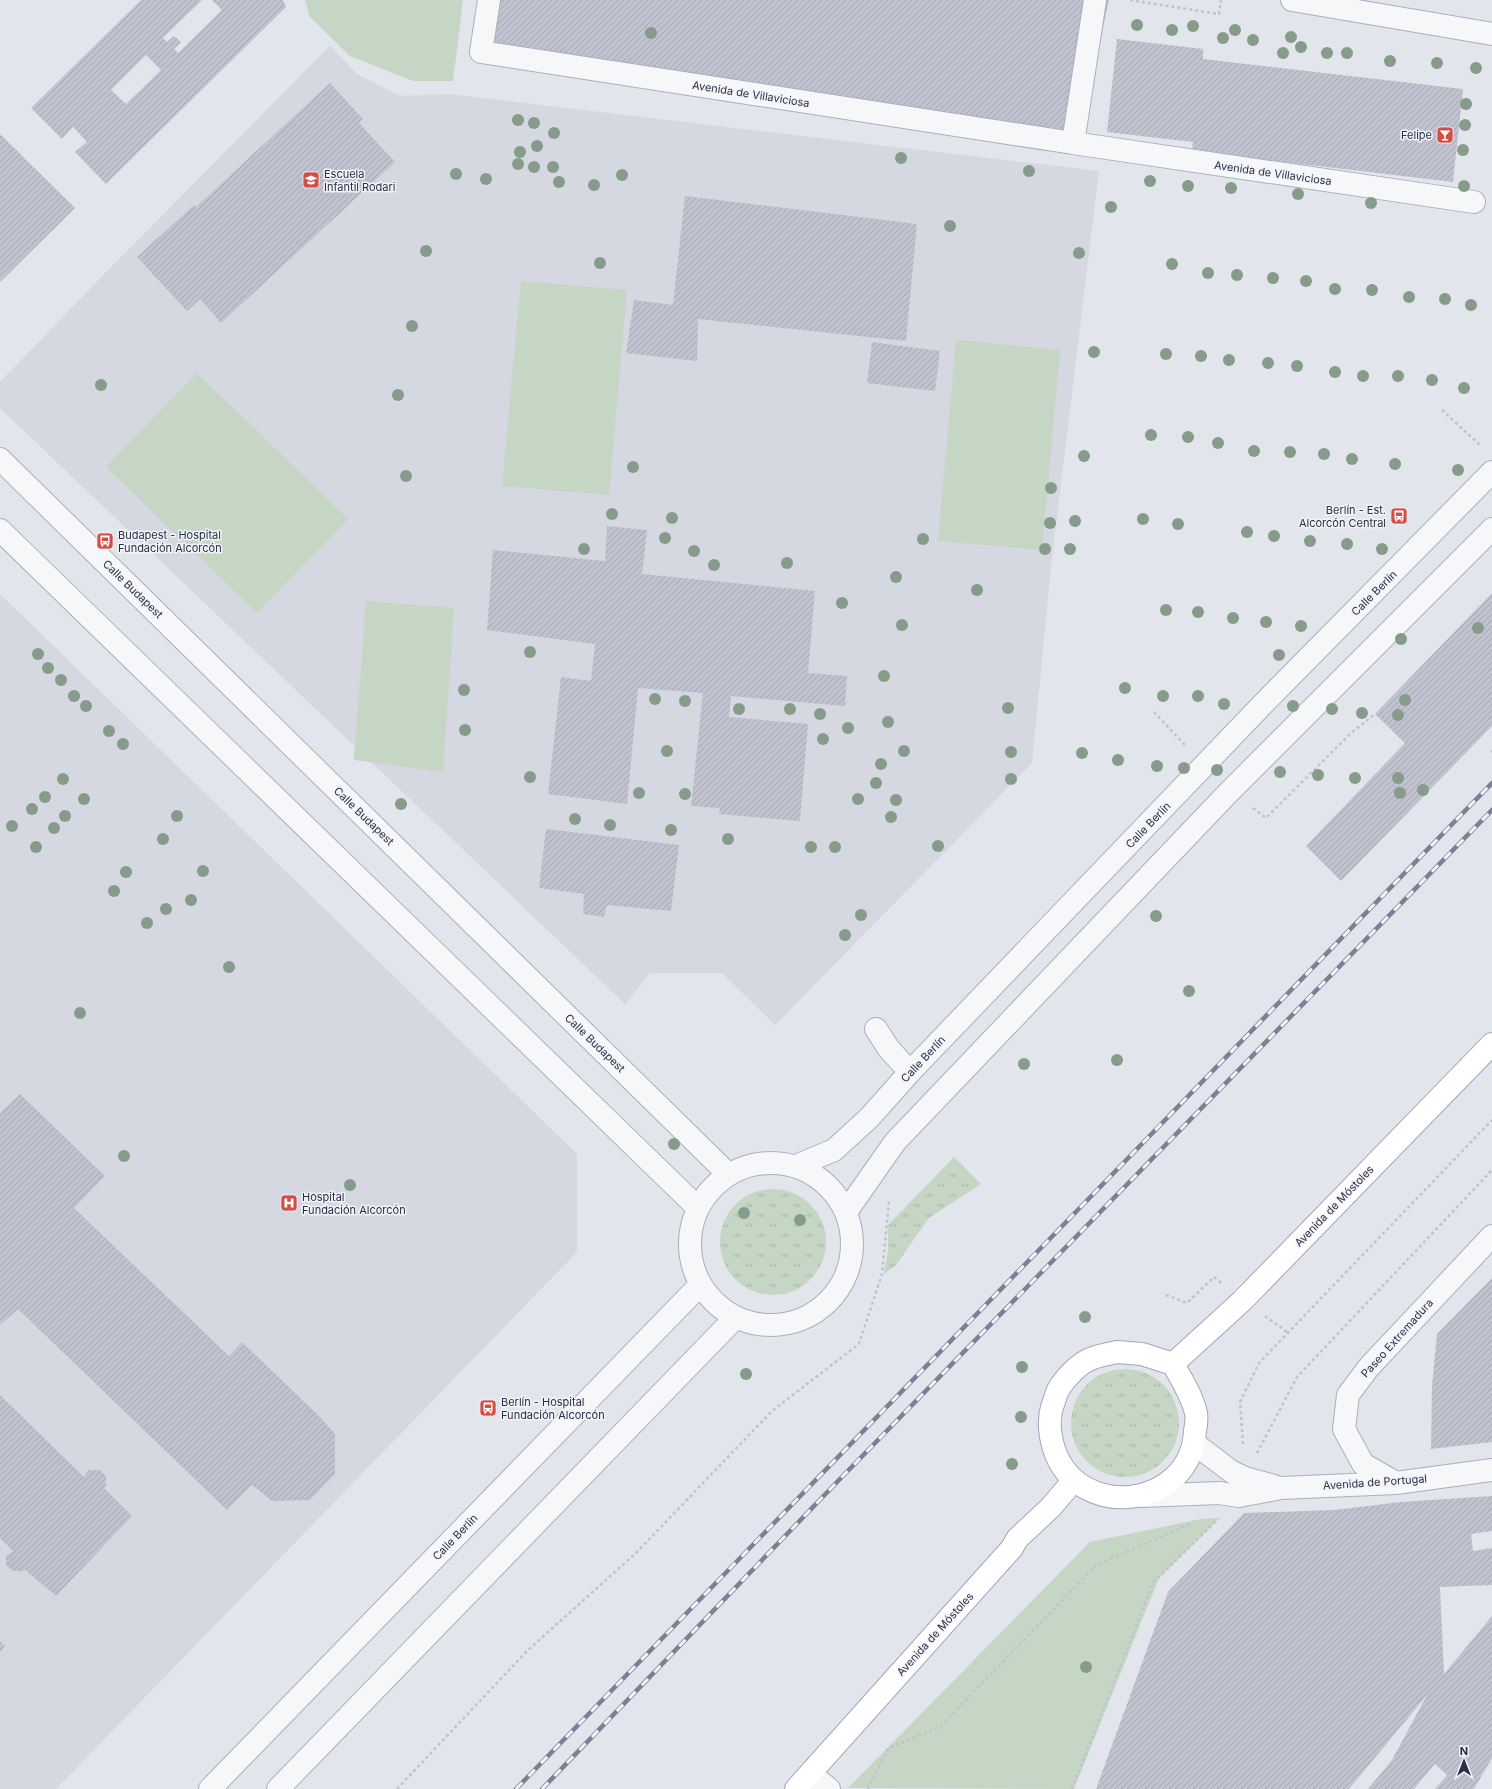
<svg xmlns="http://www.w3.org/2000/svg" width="1492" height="1789" viewBox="0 0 1492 1789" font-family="Inter,sans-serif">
<defs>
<pattern id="grass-tufts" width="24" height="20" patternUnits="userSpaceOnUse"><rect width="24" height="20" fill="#c5d6c4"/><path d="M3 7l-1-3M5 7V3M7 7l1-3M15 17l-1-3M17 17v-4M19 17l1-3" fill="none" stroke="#a9b8aa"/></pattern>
<pattern id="building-hatch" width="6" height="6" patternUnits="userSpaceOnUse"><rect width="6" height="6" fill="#c0c2cf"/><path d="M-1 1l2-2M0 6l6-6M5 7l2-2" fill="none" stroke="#a5a7b3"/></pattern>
</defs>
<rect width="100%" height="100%" fill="#e3e5ec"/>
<!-- built -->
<path fill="#d5d7e1" d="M330 46 357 74 400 96 448 94 1099 171 1051 566 1032 763 775 1025 722 973H650L625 1004 0 408V382L114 264Z
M0 594 577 1154V1252L56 1789H0Z"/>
<!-- grass -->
<path fill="url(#grass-tufts)" d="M954 1157 981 1184 929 1218 896 1265 884 1274 888 1250V1225Z
M720 1242a53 53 0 1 1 106 0a53 53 0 1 1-106 0Z
M1071 1423a54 54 0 1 1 108 0a54 54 0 1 1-108 0Z"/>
<!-- park -->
<path fill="#c5d6c4" d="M305 0H463L453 81H413L350 56 310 17Z
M521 281 627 290 609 495 502 486Z
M956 340 1060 350 1042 550 938 541Z
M197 373 348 519 257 613 106 467Z
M366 601 454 608 443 772 354 760Z
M1220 1518 1159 1578 1074 1789 848 1788 1090 1542 1201 1519Z"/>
<!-- building -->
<path fill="url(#building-hatch)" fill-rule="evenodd" d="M141 0H202L163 38 167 42 174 36 181 42 174 49 178 53 222 10 212 0H283L286 7 106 184 75 152 87 142 73 127 62 139 31 108ZM146 55 161 70 126 104 111 90Z
M489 0H1109L1076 150 481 52Z
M1117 39 1203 49V59L1463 89 1453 182 1192 151 1193 142 1107 132Z
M330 83 363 119 359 123 395 162 221 323 200 299 187 311 137 257 194 205 196 207Z
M0 134 75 208 0 282Z
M685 196 917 224 906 341 698 319 697 361 626 353 634 300 673 305Z
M872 342 940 351 935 391 867 383Z
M607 526 647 530 642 574 815 591 808 673 847 676 845 706 731 696 729 717 808 724 800 821 719 814 720 808 691 806 703 693 638 688 627 804 548 794 561 677 591 681 595 644 487 630 493 550 605 561Z
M1492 593V726L1341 881 1306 846 1405 743 1375 714Z
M546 829 679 845 671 911 607 905 604 917 583 914 584 894 539 888Z
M20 1094 105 1176 74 1208 229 1356 242 1342 319 1416 335 1434V1474L310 1500 272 1501 252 1485 227 1510 18 1309 0 1325V1113Z
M1492 1278V1442L1431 1449 1432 1386 1437 1334Z
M0 1395 84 1477 89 1470H100L106 1476V1485L104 1488 132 1516 56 1596 24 1569 23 1571H13L6 1565V1556L13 1551 0 1538Z
M1492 1496V1531L1471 1534 1473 1551 1492 1548V1585L1440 1587 1444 1674 1492 1616V1758L1474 1789H1435L1447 1775 1435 1764 1414 1789H1368L1392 1760 1427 1695 1349 1789H1096L1168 1592 1244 1513 1334 1510 1401 1502Z
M0 1641 5 1646 0 1652Z"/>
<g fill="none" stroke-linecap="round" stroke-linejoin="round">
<!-- minor casing -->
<g stroke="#acaeba" stroke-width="24">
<path id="minor" d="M489 0 481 52 1073 143 1095 0
M1292 0 1492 34
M1073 143 1474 202
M0 459 728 1174
M0 530 697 1207
M876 1029 889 1049 910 1072
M690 1244a81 81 0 1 1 162 0a81 81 0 1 1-162 0Z
M796 1166 834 1150 869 1118 910 1072 1262 705 1492 472
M846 1212 895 1142 1230 791 1492 529
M1195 1444 1232 1472 1245 1478 1274 1486
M1396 1483 1363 1464 1344 1429 1348 1395 1369 1367 1492 1236
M1142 1496 1219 1493 1239 1496 1281 1488 1396 1483 1492 1470
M811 1774 829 1789
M210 1789 700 1285
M278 1789 736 1317"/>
</g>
<!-- major casing -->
<g stroke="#a2a6b8" stroke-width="24">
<path id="major" d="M1117 1352 1142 1354 1173 1364C1182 1380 1192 1396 1196 1413 1197 1419 1196 1426 1195 1431 1191 1509 1078 1522 1054 1449 1050 1436 1048 1421 1052 1407 1054 1402 1056 1395 1058 1390 1065 1378 1080 1362 1093 1358 1101 1355 1109 1354 1117 1352Z
M1173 1364 1243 1300 1492 1044
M796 1789 1012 1548 1017 1539 1051 1507 1074 1480"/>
</g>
<!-- path -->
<path stroke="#c1c3ca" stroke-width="2.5" stroke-dasharray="3 3" stroke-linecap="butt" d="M1130 0 1219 14 1221 0
M1442 410 1481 446
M1154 712 1185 745
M1491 752 1492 751
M1253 808 1266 818 1351 733 1375 714
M1166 1295 1187 1303 1214 1277 1221 1283
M1265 1316 1287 1332
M1243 1444 1240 1402 1259 1363 1492 1120
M1257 1453 1297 1377 1492 1170
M397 1789 528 1650 636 1553 772 1411 859 1344 882 1274 889 1201
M868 1789 888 1748 940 1727 1096 1565 1190 1524
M1072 1789 1153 1583 1216 1521"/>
<!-- minor -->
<use href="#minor" stroke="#f6f7f9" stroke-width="22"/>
<!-- major -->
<use href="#major" stroke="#fff" stroke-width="22"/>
<!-- rail casing -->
<g stroke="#7c8096" stroke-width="4.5">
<path id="rail" d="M516 1789 1492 783
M542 1789 838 1481 1492 810"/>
</g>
<!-- rail -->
<use href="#rail" stroke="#f3f4f9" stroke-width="3" stroke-dasharray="9" stroke-linecap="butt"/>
</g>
<!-- trees -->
<g fill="#849c89">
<circle cx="1137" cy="25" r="6"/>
<circle cx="1193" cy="26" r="6"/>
<circle cx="1172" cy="30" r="6"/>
<circle cx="1235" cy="30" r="6"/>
<circle cx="651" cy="33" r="6"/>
<circle cx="1291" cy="37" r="6"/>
<circle cx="1223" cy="38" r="6"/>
<circle cx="1253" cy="40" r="6"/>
<circle cx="1301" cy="47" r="6"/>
<circle cx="1283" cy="53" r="6"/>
<circle cx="1327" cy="53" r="6"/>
<circle cx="1347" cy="53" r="6"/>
<circle cx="1390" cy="61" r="6"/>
<circle cx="1437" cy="63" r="6"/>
<circle cx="1476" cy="68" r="6"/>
<circle cx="1466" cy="104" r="6"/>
<circle cx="518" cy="120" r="6"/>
<circle cx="534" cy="123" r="6"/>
<circle cx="1465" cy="125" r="6"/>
<circle cx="554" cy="133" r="6"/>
<circle cx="537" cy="146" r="6"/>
<circle cx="1463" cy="150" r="6"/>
<circle cx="520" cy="152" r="6"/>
<circle cx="901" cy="158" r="6"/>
<circle cx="518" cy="164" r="6"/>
<circle cx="534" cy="167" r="6"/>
<circle cx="553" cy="167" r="6"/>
<circle cx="1029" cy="171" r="6"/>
<circle cx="456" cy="174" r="6"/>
<circle cx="622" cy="175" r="6"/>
<circle cx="486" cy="179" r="6"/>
<circle cx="1150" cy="181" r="6"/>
<circle cx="559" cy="182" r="6"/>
<circle cx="594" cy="185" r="6"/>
<circle cx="1188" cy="186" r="6"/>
<circle cx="1464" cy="186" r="6"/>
<circle cx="1231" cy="188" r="6"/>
<circle cx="1298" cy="194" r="6"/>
<circle cx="1371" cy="203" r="6"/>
<circle cx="1111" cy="207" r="6"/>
<circle cx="950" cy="226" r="6"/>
<circle cx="426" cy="251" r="6"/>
<circle cx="1079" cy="253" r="6"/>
<circle cx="600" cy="263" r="6"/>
<circle cx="1172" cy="264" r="6"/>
<circle cx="1208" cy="273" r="6"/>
<circle cx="1237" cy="275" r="6"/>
<circle cx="1273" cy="278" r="6"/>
<circle cx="1306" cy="281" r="6"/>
<circle cx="1335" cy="289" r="6"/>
<circle cx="1372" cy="290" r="6"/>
<circle cx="1409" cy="297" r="6"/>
<circle cx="1445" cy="299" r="6"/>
<circle cx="1471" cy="305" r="6"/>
<circle cx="412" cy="326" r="6"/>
<circle cx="1094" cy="352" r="6"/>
<circle cx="1166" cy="354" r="6"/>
<circle cx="1201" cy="356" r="6"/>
<circle cx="1229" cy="360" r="6"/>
<circle cx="1268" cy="363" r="6"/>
<circle cx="1297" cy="366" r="6"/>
<circle cx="1335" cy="372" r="6"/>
<circle cx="1363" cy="376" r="6"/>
<circle cx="1398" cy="376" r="6"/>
<circle cx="1432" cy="380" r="6"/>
<circle cx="101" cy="385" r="6"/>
<circle cx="1464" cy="388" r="6"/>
<circle cx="398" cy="395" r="6"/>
<circle cx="1151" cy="435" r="6"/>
<circle cx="1188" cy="437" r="6"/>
<circle cx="1218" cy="443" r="6"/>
<circle cx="1254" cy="451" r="6"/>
<circle cx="1290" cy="452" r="6"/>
<circle cx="1324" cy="454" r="6"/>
<circle cx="1084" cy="456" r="6"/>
<circle cx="1352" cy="459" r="6"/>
<circle cx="1395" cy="464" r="6"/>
<circle cx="633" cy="467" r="6"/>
<circle cx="1458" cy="470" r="6"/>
<circle cx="406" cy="476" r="6"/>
<circle cx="1051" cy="488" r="6"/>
<circle cx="612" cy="514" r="6"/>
<circle cx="672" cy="518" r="6"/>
<circle cx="1143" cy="519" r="6"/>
<circle cx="1075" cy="521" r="6"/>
<circle cx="1050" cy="523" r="6"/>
<circle cx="1178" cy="524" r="6"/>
<circle cx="1247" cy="532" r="6"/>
<circle cx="1274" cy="536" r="6"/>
<circle cx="665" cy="538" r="6"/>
<circle cx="923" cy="539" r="6"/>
<circle cx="1310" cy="541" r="6"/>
<circle cx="1347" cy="544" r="6"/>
<circle cx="584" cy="549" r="6"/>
<circle cx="1045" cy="549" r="6"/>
<circle cx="1070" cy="549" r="6"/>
<circle cx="1382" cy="549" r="6"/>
<circle cx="694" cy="551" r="6"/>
<circle cx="787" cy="563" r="6"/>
<circle cx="714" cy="565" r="6"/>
<circle cx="896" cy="577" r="6"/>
<circle cx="977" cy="590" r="6"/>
<circle cx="842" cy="603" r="6"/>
<circle cx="1166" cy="610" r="6"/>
<circle cx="1198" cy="612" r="6"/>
<circle cx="1233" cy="618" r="6"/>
<circle cx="1266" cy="622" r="6"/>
<circle cx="902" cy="625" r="6"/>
<circle cx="1301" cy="626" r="6"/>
<circle cx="1478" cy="628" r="6"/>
<circle cx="1401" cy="639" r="6"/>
<circle cx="530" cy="652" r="6"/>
<circle cx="38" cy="654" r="6"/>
<circle cx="1279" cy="655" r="6"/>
<circle cx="48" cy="668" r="6"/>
<circle cx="884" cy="676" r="6"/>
<circle cx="61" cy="680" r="6"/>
<circle cx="1125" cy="688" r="6"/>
<circle cx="464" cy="690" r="6"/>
<circle cx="74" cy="696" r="6"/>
<circle cx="1163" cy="696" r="6"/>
<circle cx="1198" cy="696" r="6"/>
<circle cx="655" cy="699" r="6"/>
<circle cx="1405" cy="700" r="6"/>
<circle cx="685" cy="701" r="6"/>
<circle cx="1224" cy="704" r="6"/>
<circle cx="86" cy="706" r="6"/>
<circle cx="1293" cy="706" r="6"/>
<circle cx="1008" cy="708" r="6"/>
<circle cx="739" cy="709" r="6"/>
<circle cx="790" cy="709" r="6"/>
<circle cx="1332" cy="709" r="6"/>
<circle cx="1362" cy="713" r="6"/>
<circle cx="820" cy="714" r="6"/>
<circle cx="1398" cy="715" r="6"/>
<circle cx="888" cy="722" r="6"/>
<circle cx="848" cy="728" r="6"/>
<circle cx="465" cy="730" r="6"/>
<circle cx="109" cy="731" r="6"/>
<circle cx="823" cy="739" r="6"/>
<circle cx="123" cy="744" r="6"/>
<circle cx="667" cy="751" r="6"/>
<circle cx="904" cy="751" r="6"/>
<circle cx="1011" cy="752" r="6"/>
<circle cx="1082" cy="753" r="6"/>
<circle cx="1118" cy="760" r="6"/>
<circle cx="881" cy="764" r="6"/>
<circle cx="1157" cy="766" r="6"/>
<circle cx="1184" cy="768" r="6"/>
<circle cx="1217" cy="770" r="6"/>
<circle cx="1280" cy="772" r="6"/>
<circle cx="1318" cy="775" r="6"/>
<circle cx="530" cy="777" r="6"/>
<circle cx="1355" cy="778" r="6"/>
<circle cx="1398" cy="778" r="6"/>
<circle cx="63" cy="779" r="6"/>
<circle cx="1011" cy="779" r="6"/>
<circle cx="876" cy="783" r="6"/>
<circle cx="1423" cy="790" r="6"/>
<circle cx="639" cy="793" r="6"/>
<circle cx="1400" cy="793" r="6"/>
<circle cx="685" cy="794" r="6"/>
<circle cx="45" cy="797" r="6"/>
<circle cx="84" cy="799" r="6"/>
<circle cx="858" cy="799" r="6"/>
<circle cx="896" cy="800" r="6"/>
<circle cx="401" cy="804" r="6"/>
<circle cx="32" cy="809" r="6"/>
<circle cx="65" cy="816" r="6"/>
<circle cx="177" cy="816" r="6"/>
<circle cx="891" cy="817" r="6"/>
<circle cx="575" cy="819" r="6"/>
<circle cx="610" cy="825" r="6"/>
<circle cx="12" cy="826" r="6"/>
<circle cx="54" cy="828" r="6"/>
<circle cx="671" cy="830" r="6"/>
<circle cx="163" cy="839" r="6"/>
<circle cx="728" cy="839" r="6"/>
<circle cx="938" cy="846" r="6"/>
<circle cx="36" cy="847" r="6"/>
<circle cx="811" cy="847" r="6"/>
<circle cx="835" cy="847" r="6"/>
<circle cx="203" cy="871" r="6"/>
<circle cx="126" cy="872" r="6"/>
<circle cx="114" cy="891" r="6"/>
<circle cx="191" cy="900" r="6"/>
<circle cx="166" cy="909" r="6"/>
<circle cx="861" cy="915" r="6"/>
<circle cx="1156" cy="916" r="6"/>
<circle cx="147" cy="923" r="6"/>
<circle cx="845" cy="935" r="6"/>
<circle cx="229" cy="967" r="6"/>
<circle cx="1189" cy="991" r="6"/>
<circle cx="80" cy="1013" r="6"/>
<circle cx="1117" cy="1060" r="6"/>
<circle cx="1024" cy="1064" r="6"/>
<circle cx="674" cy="1144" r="6"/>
<circle cx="124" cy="1156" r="6"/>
<circle cx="350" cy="1185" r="6"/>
<circle cx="744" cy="1213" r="6"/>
<circle cx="800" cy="1220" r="6"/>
<circle cx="1085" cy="1317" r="6"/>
<circle cx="1022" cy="1367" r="6"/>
<circle cx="746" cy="1374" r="6"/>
<circle cx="1021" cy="1417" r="6"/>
<circle cx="1012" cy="1464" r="6"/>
<circle cx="1086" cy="1667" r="6"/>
</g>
<!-- icons -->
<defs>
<g id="bar-square" transform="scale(0.9)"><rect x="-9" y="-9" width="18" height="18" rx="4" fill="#d34e46" stroke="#f3f4f9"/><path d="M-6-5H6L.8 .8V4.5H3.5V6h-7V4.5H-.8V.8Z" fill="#fff"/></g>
<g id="school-square" transform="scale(0.9)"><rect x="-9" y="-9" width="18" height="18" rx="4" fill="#d34e46" stroke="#f3f4f9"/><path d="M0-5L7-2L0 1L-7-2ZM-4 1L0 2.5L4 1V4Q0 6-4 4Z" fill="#fff"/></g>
<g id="bus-square" transform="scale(0.9)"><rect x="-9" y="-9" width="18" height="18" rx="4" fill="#d34e46" stroke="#f3f4f9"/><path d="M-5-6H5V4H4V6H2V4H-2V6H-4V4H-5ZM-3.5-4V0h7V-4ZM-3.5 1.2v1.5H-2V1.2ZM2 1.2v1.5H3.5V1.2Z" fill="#fff"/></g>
<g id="hospital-square" transform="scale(0.9)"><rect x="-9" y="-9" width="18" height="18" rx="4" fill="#d34e46" stroke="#f3f4f9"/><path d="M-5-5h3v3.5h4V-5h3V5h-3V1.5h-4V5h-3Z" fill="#fff"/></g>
</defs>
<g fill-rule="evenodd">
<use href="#bar-square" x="1445" y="135"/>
<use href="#school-square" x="311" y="180"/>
<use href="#bus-square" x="1399" y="516"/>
<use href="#bus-square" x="105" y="541"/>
<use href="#hospital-square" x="289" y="1203"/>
<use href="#bus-square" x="488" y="1408"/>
</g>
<g text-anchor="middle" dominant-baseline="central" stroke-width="3" stroke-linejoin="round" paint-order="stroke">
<!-- street labels -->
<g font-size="11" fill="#2a2e45" stroke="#f3f4f9">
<text transform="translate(751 94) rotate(9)">Avenida de Villaviciosa</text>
<text transform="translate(1273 173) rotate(8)">Avenida de Villaviciosa</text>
<text transform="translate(133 589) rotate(44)">Calle Budapest</text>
<text transform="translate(1374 593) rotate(-45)">Calle Berlín</text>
<text transform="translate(364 816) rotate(44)">Calle Budapest</text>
<text transform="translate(1148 825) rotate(-46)">Calle Berlín</text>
<text transform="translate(595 1043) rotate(44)">Calle Budapest</text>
<text transform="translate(923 1059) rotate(-47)">Calle Berlín</text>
<text transform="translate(1334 1206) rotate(-46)">Avenida de Móstoles</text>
<text transform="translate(1397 1338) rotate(-48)">Paseo Extremadura</text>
<text transform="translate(1375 1482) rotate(-4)">Avenida de Portugal</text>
<text transform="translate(455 1537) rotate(-46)">Calle Berlín</text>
<text transform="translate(935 1634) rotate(-48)">Avenida de Móstoles</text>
</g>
<!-- poi labels -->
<g font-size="11" fill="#2a2e45" stroke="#f3f4f9" text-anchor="start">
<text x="1432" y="135" text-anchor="end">Felipe</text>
<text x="324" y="174">Escuela<tspan x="324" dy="13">Infantil Rodari</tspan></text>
<text x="1386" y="510" text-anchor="end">Berlín - Est.<tspan x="1386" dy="13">Alcorcón Central</tspan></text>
<text x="118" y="535">Budapest - Hospital<tspan x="118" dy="13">Fundación Alcorcón</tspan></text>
<text x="302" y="1197">Hospital<tspan x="302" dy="13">Fundación Alcorcón</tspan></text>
<text x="501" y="1402">Berlín - Hospital<tspan x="501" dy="13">Fundación Alcorcón</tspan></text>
</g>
</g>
<!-- north arrow -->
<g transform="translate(1464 1761)" stroke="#f3f4f9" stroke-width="3" paint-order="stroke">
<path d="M0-3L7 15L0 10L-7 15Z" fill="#2a2e45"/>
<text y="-6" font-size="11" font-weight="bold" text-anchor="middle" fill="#2a2e45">N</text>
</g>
</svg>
